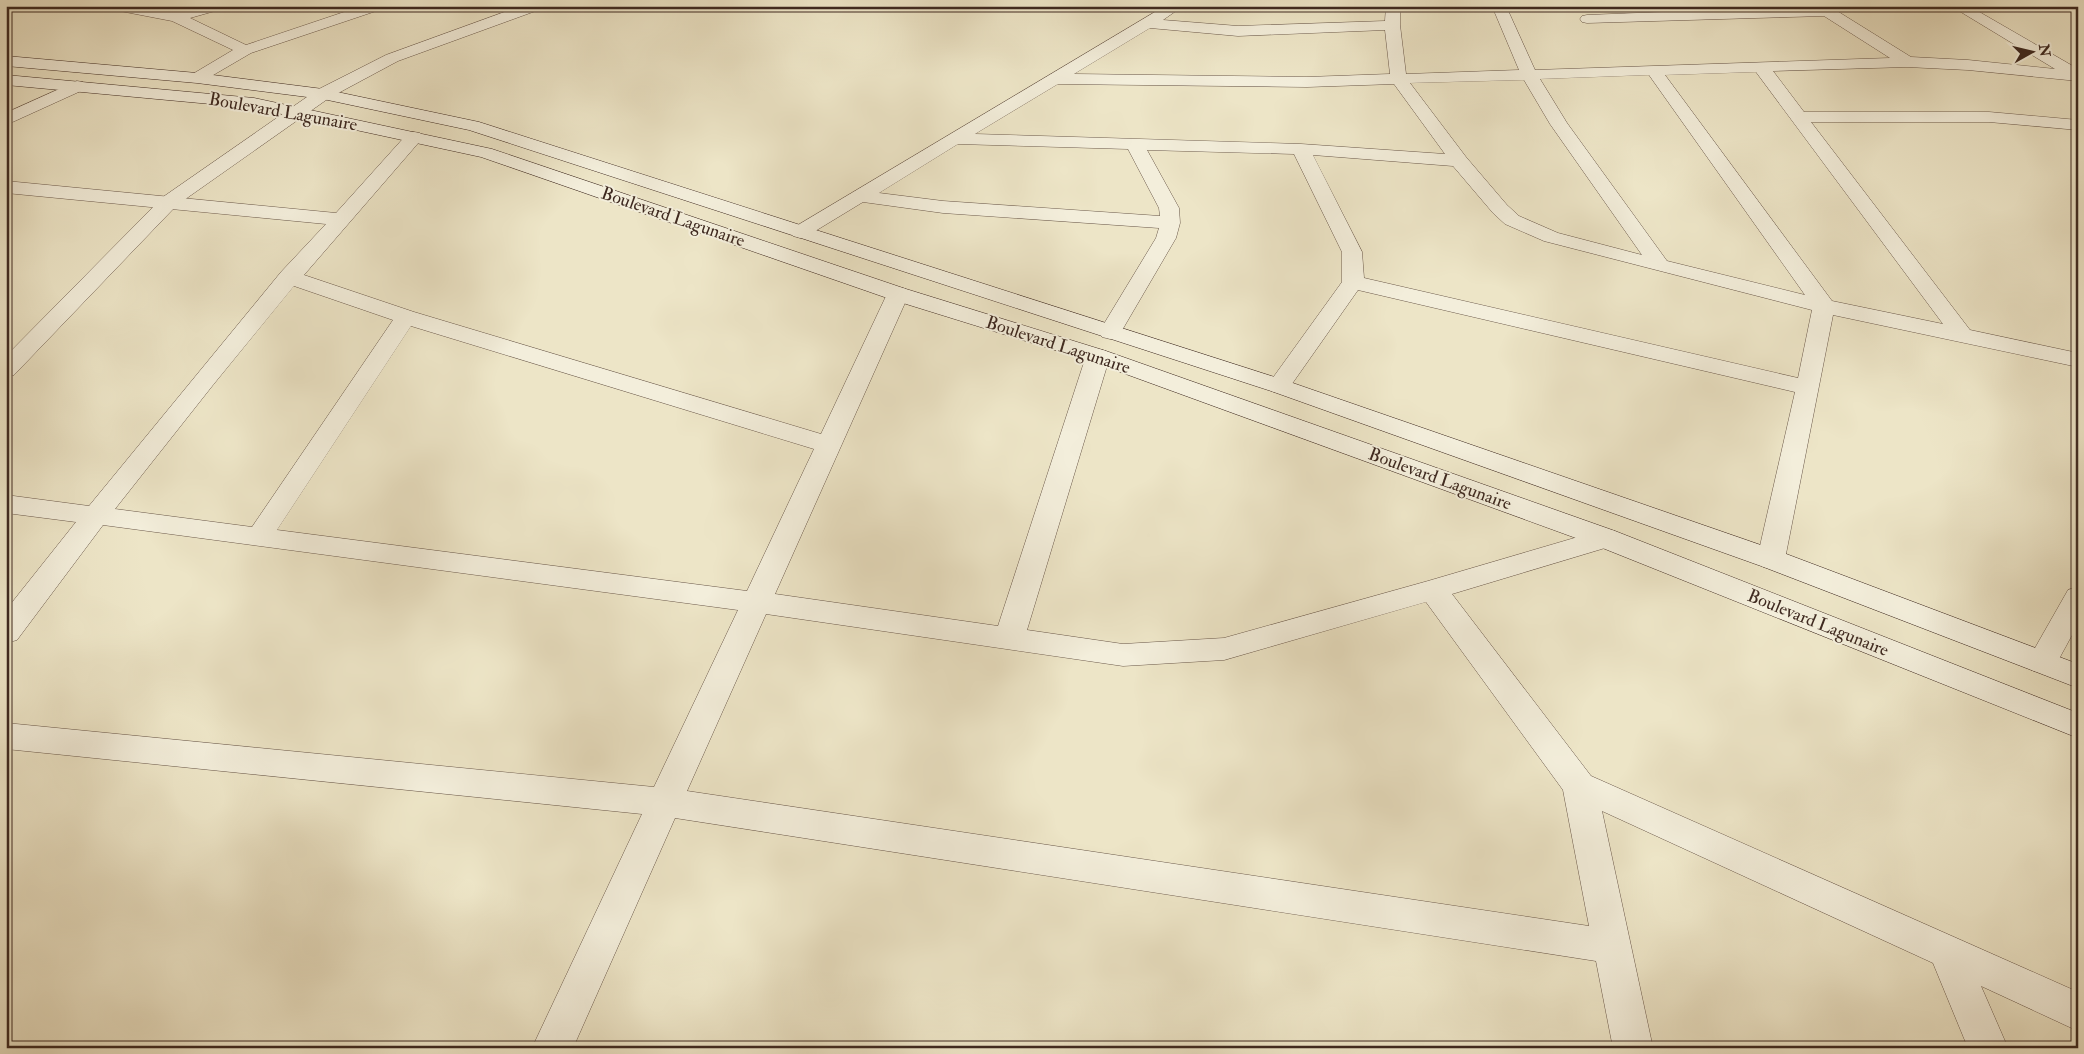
<svg xmlns="http://www.w3.org/2000/svg" width="2084" height="1054" viewBox="0 0 2084 1054" font-family="'IM FELL Double Pica',serif">
<rect width="100%" height="100%" fill="#ede5c7"/>
<filter id="stains"><feTurbulence type="fractalNoise" baseFrequency=".004" numOctaves="4"/><feColorMatrix values="0 0 0 0 .2 0 0 0 0 .09 0 0 0 0 .02 0 0 0 .5 -.17"/></filter>
<radialGradient id="worn" r=".72"><stop offset=".6" stop-color="#630" stop-opacity="0"/><stop offset="1" stop-color="#630" stop-opacity=".3"/></radialGradient>
<g fill="none" stroke-linecap="round" stroke-linejoin="round">
<!-- minor casing -->
<g stroke="#6a584a" stroke-width="1">
<path id="minor" d="M108 6H141L176 12 199 6H224L222 9 190 18 246 45 362 6H384L382 9 251 53 203 81H191L189 78 191 75 233 50 172 21 115 10Z
M1165 6H1183L1163 20 1238 26 1385 21 1386 6H1400V25L1406 74 1519 70 1492 6H1506L1535 70 1890 58 1824 16 1587 23 1582 22 1580 19 1582 16 1587 15 1812 6H1829L1911 57 1968 60 2055 69 1951 6H1969L2078 69V81L1968 70 1907 67 1773 71 1804 112H1989L2078 120V130L1989 122H1811L1970 330 2078 353V367L1833 315 1785 559 1781 566 1771 569 1761 566 1757 559 1795 392 1358 290 1287 391 1279 393 1271 391 1267 386 1342 282V252L1294 154 1147 150 1179 208 1180 223 1176 238 1121 332 1118 337 1110 339 1102 337 1099 332 1156 238 1159 228 943 213 863 202 807 236 800 238 793 236 790 232 793 228ZM1150 28 1238 36 1385 30 1390 74 1307 77 1074 74ZM1756 72 1943 324 1832 301 1665 75ZM1649 75 1805 295 1667 261 1567 123 1540 79ZM1524 80 1550 124 1642 255 1558 233 1519 216 1507 205 1466 157 1410 83ZM1058 84 1307 87 1394 84 1445 154 1301 144 975 134ZM958 144 1128 149 1159 208 1160 216 943 201 879 193ZM1313 155 1453 166 1493 213 1505 224 1544 241 1812 310 1798 378 1364 278 1362 252Z
M77 81 83 82 85 86 83 90 6 125V113Z
M414 132 420 133 423 137 420 141 304 275 414 312 821 434 887 294 890 289 898 287 906 289 909 294 775 594 998 626 1086 356 1090 351 1098 349 1106 351 1110 356 1027 630 1123 644 1224 638 1428 581 1605 529 1615 531 1619 538 1615 545 1452 594 1591 776 2078 992V1031L1981 986 2008 1048H1968L1933 963 1602 811 1653 1048H1613L1596 961 675 818 573 1048H532L642 814 6 749V723L654 787 738 610 103 525 17 640 6 643V610L76 522 6 513V495L89 506 281 272 326 224 6 193V181L336 213 408 133ZM294 286 393 320 252 527 115 509 213 385ZM411 326 814 449 747 591 277 530ZM1426 602 1563 790 1589 926 687 791 766 614 1123 666 1224 660Z
M2078 587V624L2053 670 2042 673 2031 670 2027 662 2068 590Z"/>
</g>
<!-- tertiary casing -->
<g stroke="#6a584a" stroke-width="1">
<path id="tertiary" d="M521 6H543L541 9 398 61 329 98 177 205 14 375 6 377V356L163 197 317 90 386 55Z"/>
</g>
<!-- secondary casing -->
<g stroke="#3e2920" stroke-width="1">
<path id="secondary" d="M6 56 197 73 323 89 479 122 1287 381 1781 552 2078 664V688L1761 566 1271 391 469 130 323 99 197 83 6 66Z
M6 75 254 98 492 149 906 289 1106 351 1615 531 2078 713V738L1595 545 1090 361 890 299 481 157 254 108 6 85Z"/>
</g>
<!-- minor -->
<use href="#minor" fill="#f3eedb" fill-rule="evenodd"/>
<!-- tertiary -->
<use href="#tertiary" fill="#f3eedb" fill-rule="evenodd"/>
<!-- secondary -->
<use href="#secondary" fill="#f3eedb" fill-rule="evenodd"/>
</g>
<g text-anchor="middle" dominant-baseline="central" stroke-width="4" stroke-linejoin="round" paint-order="stroke">
<!-- street labels -->
<g font-size="18" fill="#3e2920" stroke="#f3eedb">
<text transform="translate(283 112) rotate(10)">Boulevard Lagunaire</text>
<text transform="translate(673 217) rotate(19)">Boulevard Lagunaire</text>
<text transform="translate(1058 345) rotate(18)">Boulevard Lagunaire</text>
<text transform="translate(1440 479) rotate(20)">Boulevard Lagunaire</text>
<text transform="translate(1818 623) rotate(22)">Boulevard Lagunaire</text>
</g>
</g>
<!-- margin -->
<rect width="2084" height="1054" fill="none" stroke="#ede5c7" stroke-width="25"/>
<rect x="8" y="8" width="2069" height="1039" fill="none" stroke="#3e2920" stroke-width="2.5"/>
<rect x="12" y="12" width="2059" height="1029" fill="none" stroke="#3e2920"/>
<!-- north arrow -->
<g transform="translate(2032 52) rotate(82)" stroke="#f3eedb" stroke-width="4" paint-order="stroke">
<path d="M0-4L9 19L0 12L-9 19Z" fill="#3e2920"/>
<text y="-8" font-size="14" font-weight="bold" text-anchor="middle" fill="#3e2920">N</text>
</g>
<rect width="100%" height="100%" filter="url(#stains)"/>
<rect width="100%" height="100%" fill="url(#worn)"/>
</svg>
